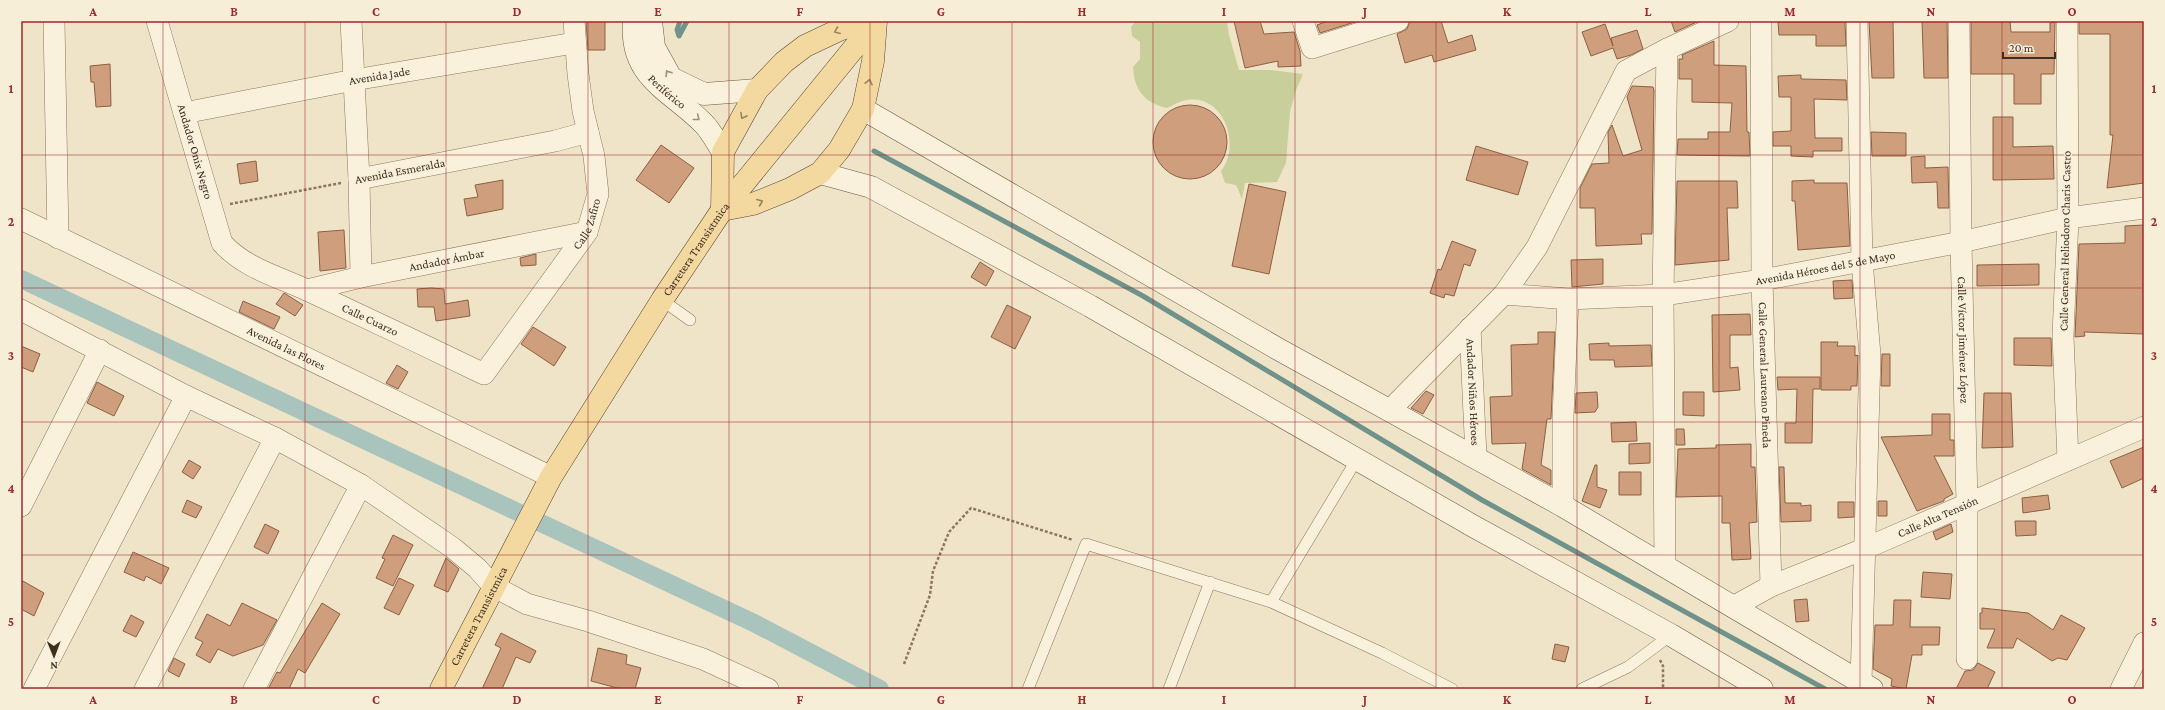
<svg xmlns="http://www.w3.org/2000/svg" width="2165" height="710" viewBox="0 0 2165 710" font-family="'Crimson Pro',serif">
<rect width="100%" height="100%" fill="#f0e4c8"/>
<!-- green -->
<path fill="#c9cf9b" d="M1136 21H1227L1229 35 1239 70H1271L1303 74 1296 90 1290 112 1286 163 1277 182 1245 183 1242 199 1236 185 1225 183 1221 171C1241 147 1225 94 1187 100 1180 101 1173 105 1167 108 1144 103 1134 89 1133 67L1140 59V42L1132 36 1131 27Z"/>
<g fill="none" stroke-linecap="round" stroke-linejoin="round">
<!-- stream -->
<path stroke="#6f938a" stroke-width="5" d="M680 21 677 30 679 36 687 21
M874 151 1143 296 1482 500 1825 689"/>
<!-- canal -->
<path stroke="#a9c4bc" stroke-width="18" d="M21 279 754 623 880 689"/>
</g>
<!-- building -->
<path fill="#cf9f7d" stroke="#8d5f41" d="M586 21H605V50H588Z
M1234 21H1260L1264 34 1294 32 1300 51 1301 66 1278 67V61L1245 68Z
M1328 21H1358L1320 33 1317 25Z
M1410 21H1441L1448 43 1472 35 1476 50 1434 62 1432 55 1405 63 1397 34 1407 29Z
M1671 21H1699L1675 32Z
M1893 21 1894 78H1872L1869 22Z
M1922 21H1947L1948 78H1924Z
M1971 21H2010L2011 32H2050V23L2055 22 2054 74H2041V104H2014V74H1971Z
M2079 21H2144V183L2107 188 2113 135H2110V34H2079Z
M1778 22H1845L1846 46H1816V35H1779Z
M1605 24 1613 46 1611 38 1637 30 1643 49 1631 55 1617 59 1613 48 1591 56 1582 32Z
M1714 41V65L1746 66 1747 132H1749L1750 156 1677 155 1678 139H1708V132H1730L1732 103 1692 102V79H1679V59H1683L1682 55Z
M110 64 111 106 96 107 94 82H91L90 66Z
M1801 75V79L1846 80 1847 100 1814 99 1815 138H1842V151H1813V157L1791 156V146H1773V132L1791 131V97H1779L1778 76Z
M1632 86 1653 87 1654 90 1652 234H1641L1642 244 1596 246 1595 208H1580V188L1592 164 1609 163 1608 132 1612 125 1623 156 1642 150 1627 97Z
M1153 142a37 37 0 1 1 74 0a37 37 0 1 1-74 0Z
M1993 117H2013V147L2053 146 2054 179 1993 180Z
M1871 132 1906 133V156H1872Z
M661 145 694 168 669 203 636 180Z
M1476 146 1528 162 1518 195 1466 180Z
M1925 156V168L1948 167 1949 208H1938L1937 182 1912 183 1911 157Z
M256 161 258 181 240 184 237 164Z
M503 180V209L467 216 464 199 478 197 475 185Z
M1814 180V183H1847L1850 246 1798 250 1795 201H1792V181Z
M1677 181H1737L1738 208H1727L1729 260 1675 265Z
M1249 184 1286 192 1269 274 1232 266Z
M2144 225V334L2084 332 2085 336 2075 337 2079 244 2125 243V226Z
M344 230 346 268 320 271 318 232Z
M1452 241 1476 250 1470 266 1464 264 1454 296 1445 294 1444 298 1430 293 1438 269 1441 270Z
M536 254V265L521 266 520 258Z
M1603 259V284L1572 287 1571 260Z
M980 262 994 271 986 286 971 277Z
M2039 264V285L1977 286V265Z
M1852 280 1853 298 1834 299 1833 281Z
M431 288 444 289 445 304 468 300 470 316 436 321 434 307H418L417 289Z
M284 293 303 305 295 316 276 304Z
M243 301 280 317 274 329 239 312Z
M1007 305 1031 317 1015 349 991 337Z
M1750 314 1751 335H1730V368L1738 367 1740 390 1713 392 1712 315Z
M533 327 566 347 554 366 521 344Z
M1538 332H1555L1551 419H1547L1541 465 1551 470V485L1522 469 1526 443 1492 444 1490 397 1512 396 1511 345 1538 344Z
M2014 338H2051L2052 366 2014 365Z
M1821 342H1838L1837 346H1855V356L1858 355 1857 386H1851V390H1821Z
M1609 343V346L1651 345 1652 366 1615 367 1614 360H1590L1589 344Z
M21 346 40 354 33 372 21 367Z
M1882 354H1890V386H1881Z
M397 365 408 372 398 389 386 383Z
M1777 377H1820V389H1813L1812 443H1785V423H1796L1797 389 1778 390Z
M97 382 124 396 114 416 87 403Z
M1426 391 1434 395 1423 414 1411 408Z
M1597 392 1598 407 1595 412 1575 413 1576 393Z
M1683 392H1704V416L1683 415Z
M1984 393H2011L2013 447 1982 448Z
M1932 414H1950V440H1954V456H1934L1953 494 1944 499V501L1917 511 1881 437 1932 435Z
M1636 422 1637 441 1612 442 1611 423Z
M1676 429H1684L1685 445H1676Z
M1650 443V463L1629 464V444Z
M1751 444V467H1755L1757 522 1749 523 1751 559 1732 560 1730 523H1722V496L1676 497 1678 449 1716 448V445Z
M2144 447V478L2122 488 2110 461Z
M189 460 201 467 193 479 182 472Z
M1595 465H1597V487L1607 490 1600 508 1582 501Z
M1779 467H1784L1785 503H1801V506L1811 505V521L1781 522Z
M1619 472H1641V495H1619Z
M2048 495 2050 509 2023 513 2022 498Z
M187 500 202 507 196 518 182 512Z
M1878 501H1887V516H1878Z
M1838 502H1854V517L1838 518Z
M2015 521H2036V535L2016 536Z
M265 524 279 531 268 554 254 547Z
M1951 524 1953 532 1936 540 1933 532Z
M393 535 413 545 393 586 376 578 385 559 382 558Z
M133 552 169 568 161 584 146 576 144 581 124 572Z
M446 558 459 569 448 592 434 586Z
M1923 572 1952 574 1950 599 1921 597Z
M399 578 414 585 399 615 384 608Z
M21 580 44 593 34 616 21 609Z
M1807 599 1809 621 1796 622 1794 600Z
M1894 600H1911L1910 627H1940L1939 645H1922V655H1912L1906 689 1891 686 1892 679 1873 669 1875 625H1893Z
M242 603 277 620 263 645 233 656 218 649 210 663 196 655 203 642 195 638 207 614 230 626Z
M322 603 340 614 305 673 298 669 289 689H268L277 672 280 673Z
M1982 608 2028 613 2053 630 2061 615 2085 628 2067 660 2058 658 2052 661 2017 638 2013 648H1987L1995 629H1980V613H1982Z
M131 615 144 622 136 637 123 631Z
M501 633 536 651 530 663 516 657 502 689H482L501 648 495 645Z
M1555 644 1569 647 1565 662 1552 659Z
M598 648 627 655 626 664 641 668 635 689H621L591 681Z
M174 658 185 664 179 677 168 671Z
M1978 663 1995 672 1987 689H1956L1965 671 1973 670Z"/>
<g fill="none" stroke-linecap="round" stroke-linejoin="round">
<!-- lane casing -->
<g stroke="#8d765c" stroke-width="12">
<path id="lane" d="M662 300 690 320
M1271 602 1357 459
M1028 689 1086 544 1271 602 1382 653 1452 689
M1169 689 1210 582
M1582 689 1628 667 1671 635"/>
</g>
<!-- street casing -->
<g stroke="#8d765c" stroke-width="22">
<g id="street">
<path d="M54 21 58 238"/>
<path id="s1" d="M157 21 222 243C246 269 277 276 309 291 367 318 426 346 484 374L587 232 598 194 594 156 583 111 578 74 574 21"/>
<path d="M351 21 359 179 361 277"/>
<path d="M1303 21 1312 48 1398 21"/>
<path id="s2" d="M1761 21 1762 280 1771 586"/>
<path d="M1857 21 1862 261 1870 355 1861 683"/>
<path id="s3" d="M1959 21 1961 242 1967 504V659"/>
<path d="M2067 21 2068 218 2063 336 2068 460"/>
<path id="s4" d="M184 113 354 80 574 43"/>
<path d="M359 179 555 141 588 132"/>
<path id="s5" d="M21 219 551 477"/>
<path id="s6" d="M307 290 361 277 587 232"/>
<path id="s7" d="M1504 294 1568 299 1663 295 1762 280 1862 261 1961 242 2068 218 2144 208"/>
<path d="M21 310 186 396 275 438 361 485 453 548 477 568 493 586 527 604 588 621 703 659 768 689"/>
<path id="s8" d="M1470 328 1476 456"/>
<path d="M1390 410 1504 294 1537 247 1626 71 1667 49 1728 21"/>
<path d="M21 506 100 350"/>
<path d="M1563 506V417L1568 299"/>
<path d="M1665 566 1663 295 1667 49"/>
<path id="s9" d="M1733 607 1771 586 1864 549 2144 427"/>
<path d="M34 689 186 396"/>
<path d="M145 689 275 438"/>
<path d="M254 689 361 485"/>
<path d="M2121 689 2144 643"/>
</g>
</g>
<!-- secondary casing -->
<g stroke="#6f573f" stroke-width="23">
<g id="secondary">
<path id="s10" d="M634 21C629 78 671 90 704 124 711 131 717 143 723 152"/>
<path d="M651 21 654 47 671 78 704 94 757 90"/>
<path d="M863 109 1278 349 1563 506 1872 689"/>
<path d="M820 173 871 187 1090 306 1473 526 1671 635 1762 689"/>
</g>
</g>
<!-- primary casing -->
<g stroke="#5b4430" stroke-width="23">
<g id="primary">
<path d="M722 210 753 204 790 189 820 173 839 150 863 109 873 61 876 21"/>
<path d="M722 210 723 152 757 90 784 62 805 46 841 29 874 21"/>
<path id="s11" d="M441 689 551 477 662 300 722 210 876 21"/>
</g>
</g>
<!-- path -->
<path stroke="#8d765c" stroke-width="2.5" stroke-dasharray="3 2" stroke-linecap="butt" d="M230 204 341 183
M1660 660 1663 666V689
M904 664 930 595 933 571 949 532 971 508 1073 540"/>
<!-- lane -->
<use href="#lane" stroke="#faf1dc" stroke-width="11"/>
<!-- street -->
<use href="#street" stroke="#faf1dc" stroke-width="21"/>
<!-- secondary -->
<use href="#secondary" stroke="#faf1dc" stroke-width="22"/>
<!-- primary -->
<use href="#primary" stroke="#f3d9a0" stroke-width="22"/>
</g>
<!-- one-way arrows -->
<defs><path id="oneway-chevron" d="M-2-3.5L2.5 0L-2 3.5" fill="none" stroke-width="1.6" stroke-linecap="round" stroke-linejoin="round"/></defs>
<g stroke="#988460">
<use href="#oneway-chevron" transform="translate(837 31) rotate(158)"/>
<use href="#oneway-chevron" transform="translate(869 82) rotate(-78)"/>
<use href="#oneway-chevron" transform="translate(743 116) rotate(119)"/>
<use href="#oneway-chevron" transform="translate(760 202) rotate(-23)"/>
</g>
<g stroke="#9c907e">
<use href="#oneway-chevron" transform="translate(668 73) rotate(-122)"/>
<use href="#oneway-chevron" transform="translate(697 118) rotate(39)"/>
</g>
<!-- grid -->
<path fill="none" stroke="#9e2a2b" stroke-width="1" stroke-opacity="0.55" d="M163 21V689M305 21V689M446 21V689M588 21V689M729 21V689M870 21V689M1012 21V689M1153 21V689M1295 21V689M1436 21V689M1577 21V689M1719 21V689M1860 21V689M2002 21V689M21 155H2144M21 288H2144M21 422H2144M21 555H2144"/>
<g text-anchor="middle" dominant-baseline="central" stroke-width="3" stroke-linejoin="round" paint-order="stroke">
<!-- street labels -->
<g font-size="12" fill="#3d2e20" stroke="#f7eed8">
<text stroke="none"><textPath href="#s4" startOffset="199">Avenida Jade</textPath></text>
<text stroke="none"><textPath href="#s10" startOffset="82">Periférico</textPath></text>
<text stroke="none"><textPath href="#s1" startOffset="136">Andador Onix Negro</textPath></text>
<text transform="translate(400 171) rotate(-11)">Avenida Esmeralda</text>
<text stroke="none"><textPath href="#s1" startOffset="708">Calle Zafiro</textPath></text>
<text transform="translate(2065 241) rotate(-89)">Calle General Heliodoro Charis Castro</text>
<text stroke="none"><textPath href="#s11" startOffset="509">Carretera Transistmica</textPath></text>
<text stroke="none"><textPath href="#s6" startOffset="143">Andador Ámbar</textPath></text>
<text stroke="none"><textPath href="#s7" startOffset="324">Avenida Héroes del 5 de Mayo</textPath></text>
<text stroke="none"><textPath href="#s1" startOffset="399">Calle Cuarzo</textPath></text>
<text stroke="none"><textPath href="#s3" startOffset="319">Calle Víctor Jiménez López</textPath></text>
<text stroke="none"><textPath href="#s5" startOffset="295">Avenida las Flores</textPath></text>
<text stroke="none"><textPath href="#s2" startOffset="354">Calle General Laureano Pineda</textPath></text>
<text stroke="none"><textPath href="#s8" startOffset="64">Andador Niños Héroes</textPath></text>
<text stroke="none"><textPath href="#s9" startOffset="224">Calle Alta Tensión</textPath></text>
<text stroke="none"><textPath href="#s11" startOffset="82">Carretera Transistmica</textPath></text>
</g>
</g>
<!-- border -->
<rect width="2165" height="710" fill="none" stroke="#f7eed8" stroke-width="44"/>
<!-- north arrow -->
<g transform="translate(54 656) rotate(179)" stroke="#f7eed8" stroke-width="3" paint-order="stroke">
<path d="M0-3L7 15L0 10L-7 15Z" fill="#3d2e20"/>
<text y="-6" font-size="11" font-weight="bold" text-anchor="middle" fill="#3d2e20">N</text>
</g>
<!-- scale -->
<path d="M2003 52v6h52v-6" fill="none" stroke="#3d2e20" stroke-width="2"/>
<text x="2009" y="52" font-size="12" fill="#3d2e20" stroke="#f7eed8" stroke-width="3" paint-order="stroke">20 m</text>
<rect x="22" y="22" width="2121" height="666" fill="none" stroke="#9e2a2b" stroke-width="1.5"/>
<g font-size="13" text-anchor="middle" font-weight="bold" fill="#9e2a2b">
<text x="93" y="16">A</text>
<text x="234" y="16">B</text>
<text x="376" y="16">C</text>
<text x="517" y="16">D</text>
<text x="658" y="16">E</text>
<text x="800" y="16">F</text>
<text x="941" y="16">G</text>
<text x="1082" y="16">H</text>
<text x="1224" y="16">I</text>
<text x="1365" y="16">J</text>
<text x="1507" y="16">K</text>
<text x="1648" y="16">L</text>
<text x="1790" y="16">M</text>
<text x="1931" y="16">N</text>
<text x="2072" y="16">O</text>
<text x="11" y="93">1</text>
<text x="2154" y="93">1</text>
<text x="11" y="226">2</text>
<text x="2154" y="226">2</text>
<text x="11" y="360">3</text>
<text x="2154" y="360">3</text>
<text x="11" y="493">4</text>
<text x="2154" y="493">4</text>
<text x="11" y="626">5</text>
<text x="2154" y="626">5</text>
<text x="93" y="704">A</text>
<text x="234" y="704">B</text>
<text x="376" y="704">C</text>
<text x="517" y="704">D</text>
<text x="658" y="704">E</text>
<text x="800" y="704">F</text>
<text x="941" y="704">G</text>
<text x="1082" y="704">H</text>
<text x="1224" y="704">I</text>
<text x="1365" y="704">J</text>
<text x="1507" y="704">K</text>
<text x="1648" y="704">L</text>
<text x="1790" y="704">M</text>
<text x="1931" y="704">N</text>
<text x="2072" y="704">O</text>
</g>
</svg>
